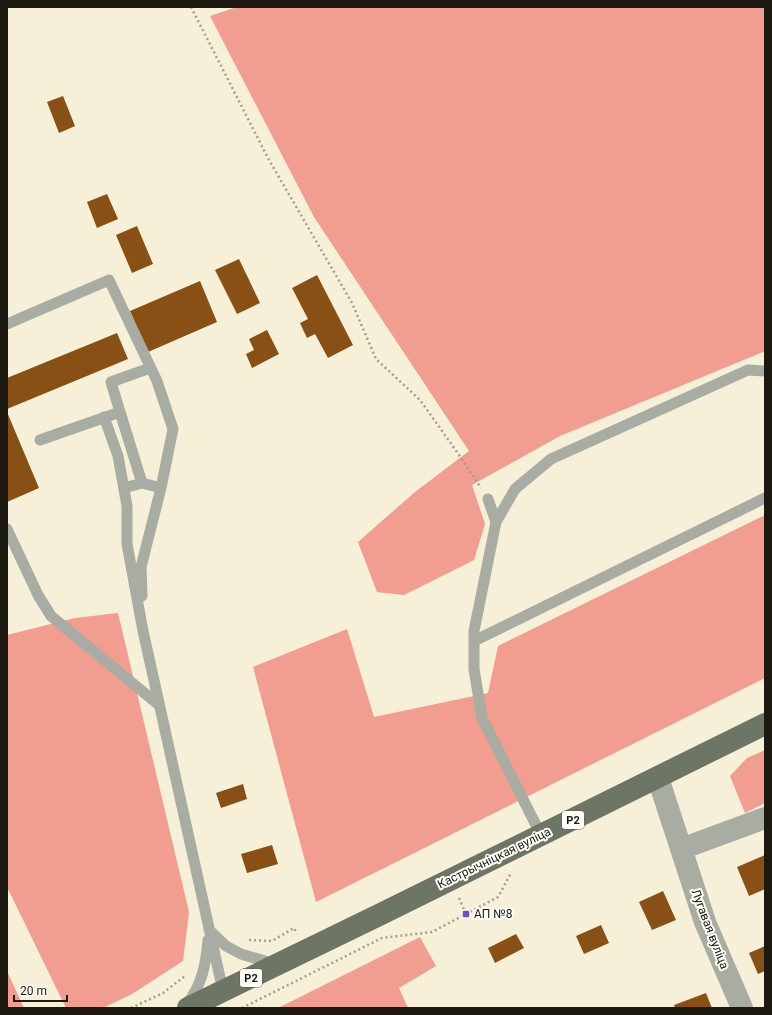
<svg xmlns="http://www.w3.org/2000/svg" width="772" height="1015" viewBox="0 0 772 1015" font-family="Roboto,sans-serif">
<rect width="100%" height="100%" fill="#f6f0d8"/>
<!-- forest -->
<path fill="#f19d90" d="M237 7H765V351L560 436 472 485 485 524 474 560 404 595 377 592 358 542 415 492 469 451 314 217 210 16Z
M765 515V678L316 902 253 667 347 629 374 717 488 693 498 646Z
M118 613 189 912 183 961 132 994 103 1008H66L7 887V635L75 618Z
M765 750V803L745 813 730 776 747 758Z
M420 937 436 966 399 988 408 1008H278Z
M7 971 24 1008H7Z"/>
<!-- building -->
<path fill="#885015" d="M63 96 75 126 59 133 47 102Z
M107 194 118 219 97 228 87 202Z
M137 226 153 264 132 273 116 235Z
M239 259 260 303 237 314 215 270Z
M317 275 353 345 328 358 315 334 307 338 300 323 308 319 292 288Z
M200 281 217 322 148 352 130 311Z
M267 330 279 354 252 368 246 354 254 350 249 339Z
M117 333 128 359 7 409V378Z
M7 412 39 488 7 502Z
M243 784 247 799 221 808 216 793Z
M272 845 278 864 247 873 241 854Z
M765 855V889L749 896 737 867Z
M663 891 676 920 652 930 639 902Z
M601 925 609 943 584 954 576 936Z
M516 934 524 948 495 963 488 948Z
M765 946V971L758 974 749 953Z
M706 993 712 1008H675L674 1005Z"/>
<g fill="none" stroke-linecap="round" stroke-linejoin="round">
<!-- path -->
<path stroke="#a39e8c" stroke-width="2.5" stroke-dasharray="2 3" stroke-linecap="butt" d="M191 7 269 160 352 303 376 359 420 400 457 452 481 488
M459 898 466 914
M249 940 272 941 294 928 297 934
M131 1008 163 993 185 976
M242 1008 382 938 432 932 498 897 511 873"/>
<!-- lane -->
<path stroke="#a8aca3" stroke-width="11" d="M7 324 109 280 157 381 173 429 161 488 142 483
M120 412 111 382 150 368
M104 417 118 456 127 506V544L143 631 223 991
M40 440 120 412 142 483 124 488
M488 499 496 522 474 631V669L482 718 541 835
M496 522 515 489 551 459 748 370 765 371
M7 529 38 595 51 616 159 705
M142 596 141 567 161 488
M474 641 765 498
M209 930 226 946 241 954 275 964
M187 1004C202 985 206 964 208 940"/>
<!-- street -->
<path stroke="#a8aca3" stroke-width="22" d="M658 778 705 922 742 1008
M681 849 765 818"/>
<!-- primary -->
<path stroke="#6d7564" stroke-width="22" d="M188 1008 381 914 765 724"/>
</g>
<!-- markers -->
<rect fill="#6f4ec7" stroke="#fefdf8" stroke-width="1.5" x="462" y="910" width="8" height="8" rx="2"/>
<g text-anchor="middle" dominant-baseline="central" stroke-width="4" stroke-linejoin="round" paint-order="stroke">
<!-- shield labels -->
<g fill="#fefdf8" stroke="#5f5d56" stroke-width="1">
<rect x="562" y="811" width="22" height="18" rx="3"/>
<rect x="240" y="969" width="22" height="18" rx="3"/>
</g>
<g font-size="11" font-weight="bold" fill="#1b1910">
<text x="573" y="820">Р2</text>
<text x="251" y="978">Р2</text>
</g>
<!-- street labels -->
<g font-size="12" fill="#1b1910" stroke="#fefdf8">
<text transform="translate(494 858) rotate(-26)">Кастрычніцкая вуліца</text>
<text transform="translate(710 929) rotate(69)">Лугавая вуліца</text>
</g>
<!-- poi labels -->
<g font-size="12" fill="#1b1910" stroke="#fefdf8" text-anchor="start">
<text x="474" y="914">АП №8</text>
</g>
</g>
<!-- border -->
<rect width="772" height="1015" fill="none" stroke="#1b1910" stroke-width="16"/>
<!-- scale -->
<path d="M14 995v6h53v-6" fill="none" stroke="#1b1910" stroke-width="2"/>
<text x="20" y="995" font-size="12" fill="#1b1910" stroke="#fefdf8" stroke-width="3" paint-order="stroke">20 m</text>
</svg>
